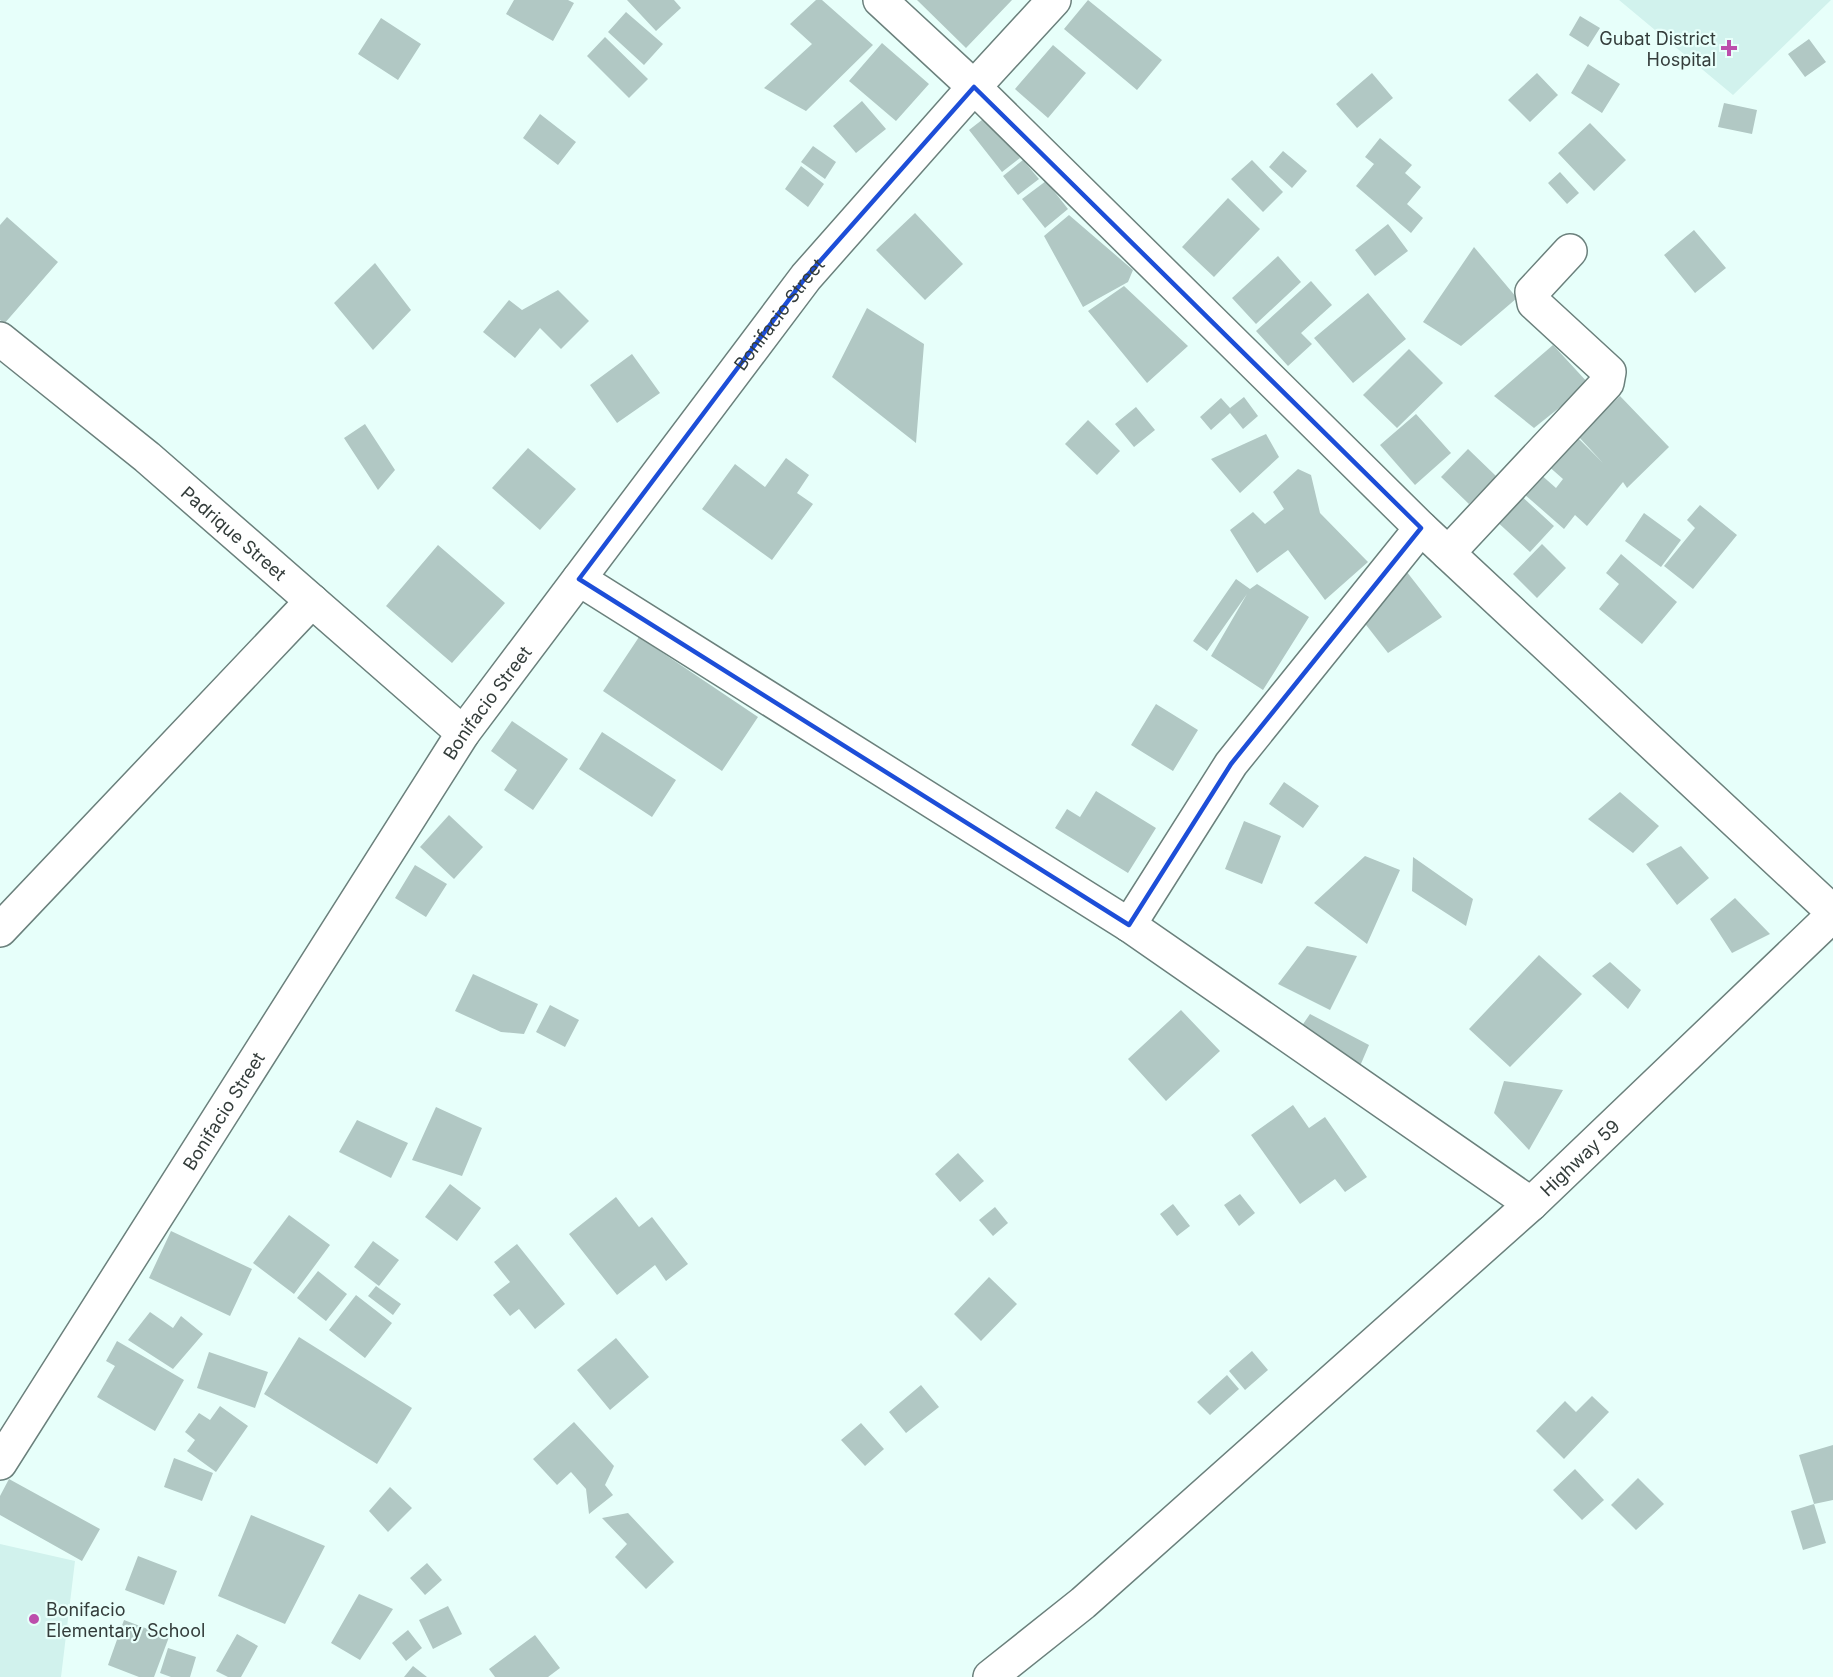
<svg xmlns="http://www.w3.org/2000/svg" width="1833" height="1677" viewBox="0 0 1833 1677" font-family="Inter,sans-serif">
<rect width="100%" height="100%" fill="#e7fffa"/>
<!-- built -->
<path fill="#d1f2ed" d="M1619 0H1831L1733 95Z
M0 1544 75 1561 61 1677H0Z"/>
<!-- building -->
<path fill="#b1c8c4" d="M514 0H568L574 3 553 41 506 14Z
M627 0H674L681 8 656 31Z
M816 0H822L873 45 806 111 764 88 812 44 790 24Z
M917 0H1012L966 48Z
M1088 0 1162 60 1137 90 1064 29Z
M626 12 663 44 644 65 608 32Z
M1580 16 1600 28 1588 47 1569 35Z
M381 18 421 44 398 80 358 54Z
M605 37 648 79 629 98 587 56Z
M1809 39 1826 62 1805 77 1788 54Z
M882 43 929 84 896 121 849 81Z
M1053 45 1086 73 1048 118 1015 89Z
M1588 64 1620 84 1602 113 1571 93Z
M1372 73 1393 98 1357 128 1336 104Z
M1537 73 1558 95 1530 122 1508 100Z
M862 101 886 129 856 153 833 126Z
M1724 103 1757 110 1752 134 1718 127Z
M540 114 576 142 558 165 523 138Z
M987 116 1020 158 1002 172 969 130Z
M1590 123 1626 160 1594 191 1558 153Z
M1380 138 1412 165 1405 173 1421 187 1407 204 1423 218 1411 233 1356 186 1374 164 1365 157Z
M813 146 836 162 825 179 801 162Z
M1283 151 1307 171 1292 188 1269 167Z
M1023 160 1039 179 1018 195 1003 176Z
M1252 160 1283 192 1263 212 1231 179Z
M801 166 824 184 808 207 785 189Z
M1560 172 1579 193 1567 204 1548 183Z
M1046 181 1068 209 1045 228 1022 199Z
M1228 198 1260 229 1214 277 1182 247Z
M915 213 963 264 925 300 876 250Z
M1069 215 1133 270 1128 282 1083 307 1044 236Z
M7 217 58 262 4 324 0 320V225Z
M1388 224 1408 251 1375 276 1355 250Z
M1694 230 1726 268 1695 293 1664 255Z
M1474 247 1517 298 1461 346 1423 322Z
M1278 256 1301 282 1256 324 1232 298Z
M375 263 411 310 373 350 334 303Z
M1311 281 1332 305 1301 333 1312 344 1288 366 1256 331Z
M1124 286 1188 346 1147 383 1088 311Z
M558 290 589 321 561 349 540 328 515 358 483 332 509 300 522 310Z
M1368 293 1406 339 1353 383 1314 338Z
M867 308 924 344 916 443 832 377Z
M1553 345 1589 384 1534 428 1494 396Z
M1409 349 1443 383 1397 428 1363 395Z
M632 354 660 393 617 423 590 385Z
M1620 396 1669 447 1627 488 1623 482 1587 526 1575 515 1564 529 1523 493 1539 473 1556 488 1563 479 1546 464 1573 433 1603 463 1578 436Z
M1244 397 1258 416 1243 429 1230 413 1211 430 1200 417 1221 398 1230 408Z
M1136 407 1155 430 1134 447 1115 424Z
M1416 414 1451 453 1415 485 1380 445Z
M1088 420 1120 451 1097 475 1065 444Z
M365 424 395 470 378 490 344 438Z
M1266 434 1279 457 1240 493 1211 459Z
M528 448 576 489 540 530 492 488Z
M1468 449 1496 476 1469 504 1441 477Z
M786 458 809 475 797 493 813 504 772 560 702 509 735 464 765 487Z
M1298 469 1311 475 1320 513 1368 562 1325 600 1288 550 1257 573 1230 530 1253 512 1265 524 1284 509 1273 492Z
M1518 493 1554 526 1530 552 1494 519Z
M1700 505 1737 535 1693 589 1664 566 1695 528 1687 520Z
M1644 513 1681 540 1661 567 1625 541Z
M1542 544 1566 568 1537 598 1513 574Z
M438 545 505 603 452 663 386 606Z
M1621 554 1677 602 1642 644 1599 609 1619 584 1606 573Z
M1403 567 1442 617 1388 653 1363 621Z
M1236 579 1250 589 1257 584 1309 617 1263 690 1211 656 1247 594 1207 651 1193 641Z
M639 637 758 717 722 771 603 691Z
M1156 704 1198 730 1173 771 1131 745Z
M512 721 568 759 533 810 504 790 517 770 491 751Z
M602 732 676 780 652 817 579 769Z
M1284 782 1319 806 1303 828 1269 804Z
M1096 791 1156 828 1128 873 1055 828 1067 809 1080 817Z
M1620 792 1659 826 1633 853 1588 819Z
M449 815 483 847 454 879 420 847Z
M1244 821 1281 836 1262 884 1225 869Z
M1681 846 1709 878 1677 905 1646 864Z
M1365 856 1400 870 1367 944 1314 903Z
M1413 857 1473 899 1466 926 1412 891Z
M415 865 447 884 426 917 395 898Z
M1735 898 1770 934 1732 953 1710 919Z
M1307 946 1357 956 1330 1010 1278 984Z
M1539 955 1582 994 1510 1067 1469 1029Z
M1610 962 1641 990 1628 1009 1592 976Z
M473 974 538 1004 524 1034 501 1032 455 1011Z
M550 1005 579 1020 565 1047 536 1032Z
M1181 1010 1220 1051 1166 1101 1128 1059Z
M1310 1014 1369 1045 1360 1066 1297 1033Z
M1504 1081 1563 1090 1529 1150 1494 1113Z
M1293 1105 1309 1128 1325 1117 1367 1177 1345 1192 1335 1179 1300 1204 1251 1135Z
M436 1107 482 1128 462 1176 412 1160Z
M357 1120 408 1143 391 1178 339 1152Z
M958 1153 984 1181 960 1202 935 1174Z
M450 1184 481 1208 457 1241 425 1217Z
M1240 1194 1255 1213 1239 1226 1224 1205Z
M616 1197 639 1227 652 1217 688 1264 666 1281 655 1265 617 1295 569 1234Z
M1173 1204 1190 1226 1177 1236 1160 1214Z
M995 1207 1008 1223 993 1236 979 1220Z
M289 1215 330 1245 294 1294 253 1263Z
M171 1231 252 1269 230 1316 149 1278Z
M373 1241 399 1260 379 1286 354 1267Z
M517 1244 565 1304 535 1329 519 1309 510 1316 493 1295 510 1282 494 1262Z
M318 1271 347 1294 326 1321 297 1298Z
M989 1277 1017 1304 981 1341 954 1314Z
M376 1286 401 1304 393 1315 368 1296Z
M356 1295 392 1323 365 1358 329 1330Z
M150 1312 173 1328 181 1316 203 1334 173 1369 128 1340Z
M299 1337 412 1408 377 1464 264 1394Z
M616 1338 649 1377 610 1410 577 1370Z
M117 1341 184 1380 155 1431 97 1397 115 1366 106 1361Z
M1252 1351 1268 1370 1245 1390 1229 1371Z
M209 1352 268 1372 255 1408 197 1388Z
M1227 1375 1239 1389 1210 1415 1197 1402Z
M921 1385 939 1407 906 1433 889 1412Z
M1592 1396 1609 1412 1564 1459 1536 1431 1565 1401 1576 1412Z
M220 1406 248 1426 216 1472 187 1451 195 1440 185 1432 199 1413 210 1420Z
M574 1422 614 1466 605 1485 613 1495 589 1514 586 1489 571 1472 557 1485 533 1459Z
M861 1423 884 1449 865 1466 841 1440Z
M1833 1445V1500L1814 1504 1799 1455Z
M174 1458 213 1473 202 1501 164 1487Z
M1575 1469 1604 1500 1582 1520 1553 1490Z
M1638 1478 1664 1504 1636 1530 1611 1505Z
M9 1479 100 1529 82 1561 0 1515V1496Z
M390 1487 412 1508 388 1532 369 1511Z
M1814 1504 1826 1543 1803 1550 1791 1511Z
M628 1513 674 1562 646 1589 615 1557 627 1544 602 1518Z
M251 1515 325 1546 285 1624 218 1596Z
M138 1556 177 1571 164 1605 125 1590Z
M427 1563 442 1580 425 1595 410 1578Z
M359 1594 393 1609 360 1660 331 1643Z
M448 1606 462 1634 433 1649 419 1620Z
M124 1620 169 1637 154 1677H139L108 1665Z
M408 1630 422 1648 406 1661 392 1643Z
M237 1634 258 1646 241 1677H228L216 1671Z
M535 1635 560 1668 548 1677H495L489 1669Z
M168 1648 196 1657 190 1677H171L160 1673Z
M413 1666 427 1677H404Z"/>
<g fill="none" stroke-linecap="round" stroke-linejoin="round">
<!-- minor casing -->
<g stroke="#6b807c" stroke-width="36">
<g id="minor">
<path d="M880 0 974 87 1421 528 1833 912"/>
<path id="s1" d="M0 339 147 457 463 733"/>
<path d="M1448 553 1607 383 1609 372 1534 303 1532 292 1570 251"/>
<path d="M579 579 1129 925 1531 1204"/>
<path d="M1129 925 1231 764 1421 528"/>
<path d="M0 930 312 601"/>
<path id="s2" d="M0 1463 463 733 806 277 974 87 1054 0"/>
<path id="s3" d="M990 1677 1083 1603 1531 1204 1833 915"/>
</g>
</g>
<!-- minor -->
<use href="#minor" stroke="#fff" stroke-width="33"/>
</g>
<!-- marked area -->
<path fill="none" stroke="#1d4ed8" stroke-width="4.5" stroke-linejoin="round" d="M974 87 1421 528 1231 764 1129 925 579 579 806 277Z"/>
<!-- markers -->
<g fill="#bc4eac" stroke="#e7fffa" stroke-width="2">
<path d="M1726 39h6v6h6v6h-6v6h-6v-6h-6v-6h6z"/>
<circle cx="34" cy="1619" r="6"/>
</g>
<g text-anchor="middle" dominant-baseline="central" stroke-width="4.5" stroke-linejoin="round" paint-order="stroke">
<!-- poi labels -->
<g font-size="18" fill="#343d3b" stroke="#e7fffa" text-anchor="end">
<text x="1716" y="38">Gubat District<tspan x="1716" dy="21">Hospital</tspan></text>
<text x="46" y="1609" text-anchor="start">Bonifacio<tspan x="46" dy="21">Elementary School</tspan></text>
</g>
<!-- street labels -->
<g font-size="18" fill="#343d3b" stroke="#e7fffa">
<text stroke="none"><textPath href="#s2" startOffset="1389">Bonifacio Street</textPath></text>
<text stroke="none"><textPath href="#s1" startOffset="304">Padrique Street</textPath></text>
<text stroke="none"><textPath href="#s2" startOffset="903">Bonifacio Street</textPath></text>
<text stroke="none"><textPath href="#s2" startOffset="417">Bonifacio Street</textPath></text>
<text stroke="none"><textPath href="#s3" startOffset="786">Highway 59</textPath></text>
</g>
</g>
</svg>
